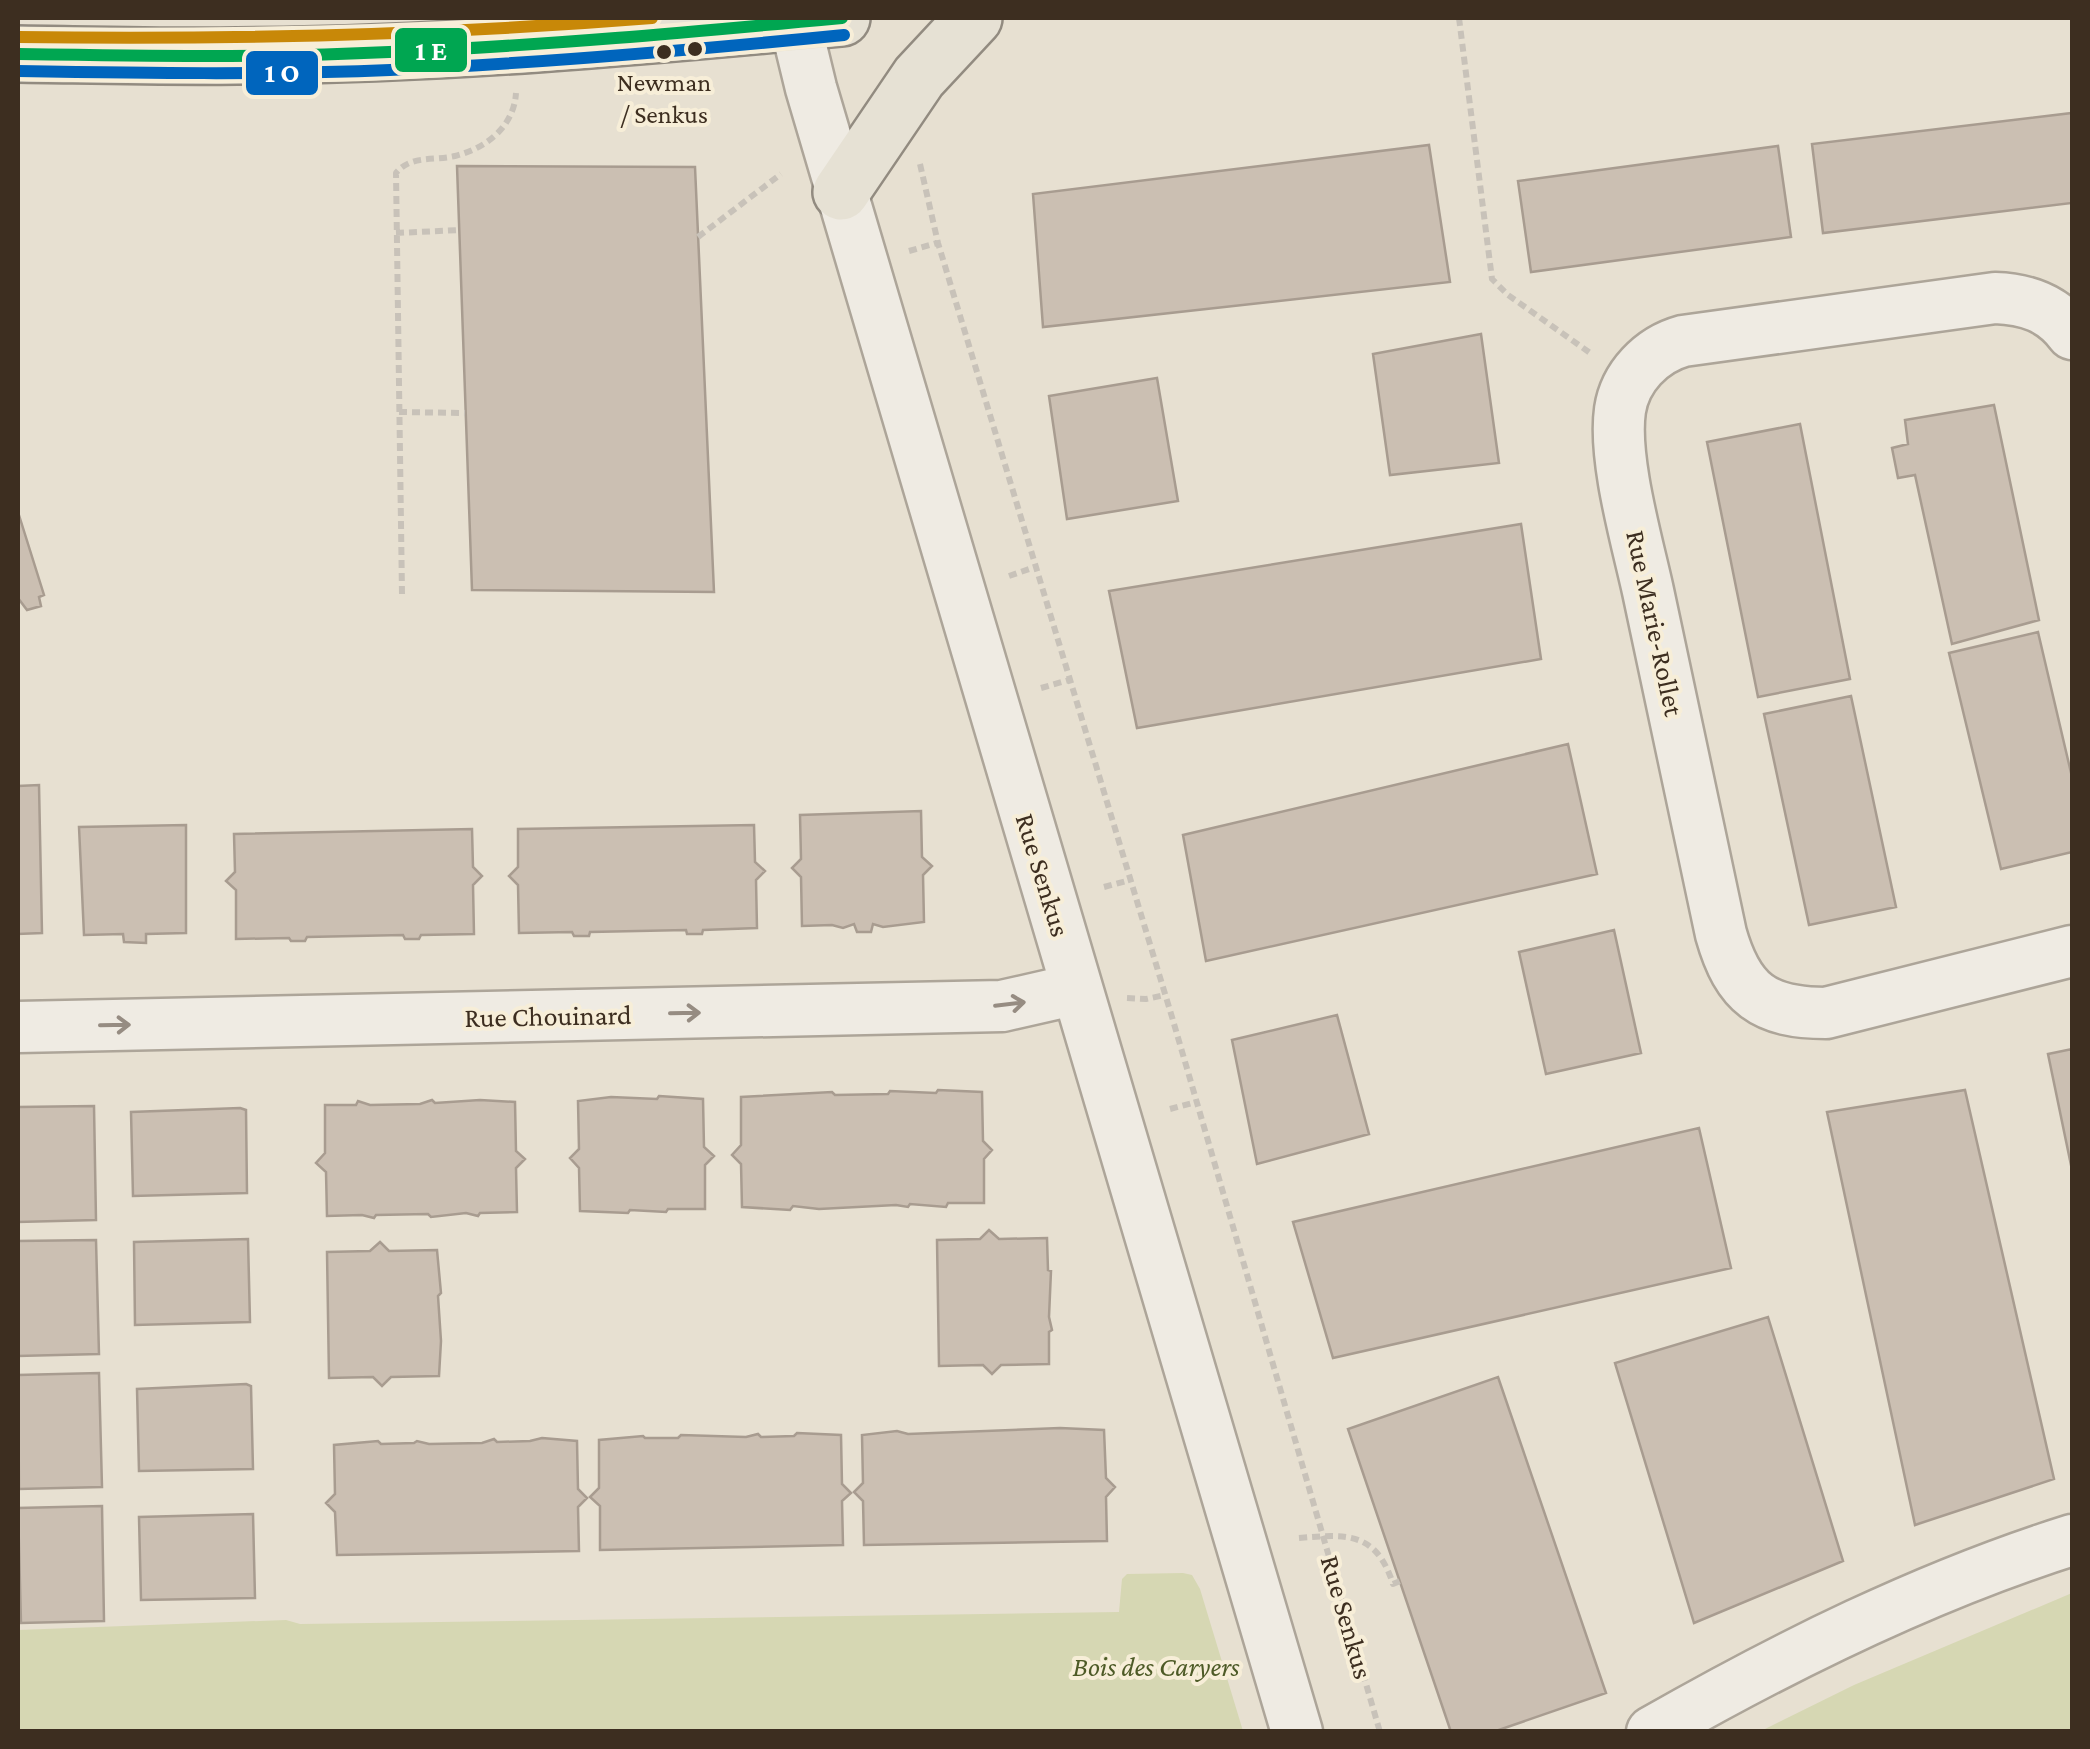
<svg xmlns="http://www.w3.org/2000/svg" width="2090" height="1749" viewBox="0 0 2090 1749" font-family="'Crimson Pro',serif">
<rect width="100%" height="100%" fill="#e7e0d1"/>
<!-- green -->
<path fill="#d6d7b3" d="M1183 1573 1192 1575 1200 1589 1243 1731H18V1630L286 1620 300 1624 1119 1612 1122 1579 1127 1574Z
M2072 1593V1731H1761L1854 1685Z"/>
<!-- building -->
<path fill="#cbbfb2" stroke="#a89c90" stroke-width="2.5" d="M2072 113V203L1823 233 1812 144Z
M1429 145 1450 282 1043 327 1033 194Z
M1778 146 1791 237 1531 272 1518 181Z
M457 166 695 167 714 592 472 590Z
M1481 334 1499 463 1390 475 1373 354Z
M1157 378 1178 501 1067 519 1049 396Z
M1994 405 2039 620 1952 644 1915 475 1898 478 1892 448 1908 444 1905 420Z
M1800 424 1850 679 1758 697 1707 442Z
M18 512 44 595 39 597 41 606 27 610 18 598Z
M1521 524 1541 659 1137 728 1109 591Z
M2038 632 2072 777V852L2001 869 1949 653Z
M1851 696 1896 907 1809 925 1764 714Z
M1568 744 1597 874 1206 961 1183 835Z
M39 785 42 933 18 934V786Z
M921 811 922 857 932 866 923 875 924 922 883 927 873 924 871 932H857L854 924 843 928 832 925 802 926 801 877 792 868 801 859 800 815Z
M186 825V933L146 934V943L124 942 123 934 84 935 79 827Z
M754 825 755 862 765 871 756 880 757 928 703 930 702 934H687L686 930 590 932 589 936H574L572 932 519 933 518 885 509 876 518 867V829Z
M472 829 473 867 482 876 473 885 474 934 421 935 419 939H405L403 935 307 937 305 941H291L289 938 236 939V890L226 881 235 872 234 834Z
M1614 930 1641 1053 1546 1074 1519 952Z
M1337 1015 1369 1134 1257 1164 1232 1040Z
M2072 1049V1170L2048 1054Z
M938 1090 982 1092 983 1141 992 1150 984 1159V1203H948L946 1207 910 1204 908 1207 896 1205 819 1209 793 1206 790 1210 742 1207 741 1164 732 1155 741 1145V1097L832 1092 835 1095 888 1094 890 1091 936 1093Z
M1965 1090 2054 1479 1915 1525 1827 1112Z
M659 1096 703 1099 704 1147 714 1156 705 1165V1209H668L666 1212 630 1210 628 1213 580 1211 579 1168 570 1158 579 1149 578 1101 611 1097 657 1099Z
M432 1100 435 1103 480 1100 515 1102 516 1151 525 1159 516 1168 517 1212 480 1213 478 1216 466 1213 431 1217 428 1214 376 1215 374 1218 362 1215 327 1216 326 1172 316 1163 325 1153V1105H356L358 1101 370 1105 420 1104Z
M94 1106 96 1220 18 1222V1107Z
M240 1108 246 1110 247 1193 133 1196 131 1112Z
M1699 1128 1731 1268 1333 1358 1293 1222Z
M989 1230 999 1239 1047 1238 1048 1270 1051 1271 1049 1317 1052 1330 1049 1332V1364L1001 1365 992 1374 983 1365 939 1366 937 1240 980 1239Z
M248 1239 250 1322 135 1325 134 1242Z
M96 1240 99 1354 18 1356V1241Z
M380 1242 389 1251 437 1250 441 1293 438 1296 441 1341 439 1376 391 1377 382 1386 373 1377 329 1378 327 1252 370 1251Z
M1768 1317 1843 1561 1694 1623 1615 1363Z
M99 1373 102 1487 19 1489 18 1375Z
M1498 1377 1606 1693 1493 1732H1451L1348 1429Z
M246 1384 251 1386 253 1469 139 1471 137 1389Z
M1060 1428 1104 1430 1106 1478 1115 1487 1106 1497 1107 1541 864 1545 863 1501 854 1492 863 1483 862 1435 897 1431 908 1434Z
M797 1433 841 1435 842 1484 851 1493 842 1501 843 1545 600 1550V1506L590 1497 599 1488V1440L643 1436 645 1438H678L681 1435 746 1437 758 1434 761 1437 794 1436Z
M542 1438 577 1441 578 1489 587 1498 578 1507 579 1551 337 1555 335 1512 326 1503 335 1494 334 1445 378 1441 381 1444 414 1443 417 1441 429 1444 482 1443 494 1439 497 1442 530 1441Z
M102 1506 104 1621 21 1623 18 1508Z
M253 1514 255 1598 141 1600 139 1517Z"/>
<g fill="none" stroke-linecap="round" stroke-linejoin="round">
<!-- minor casing -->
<g stroke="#ada599" stroke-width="55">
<path id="minor" d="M794 18 811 88 1297 1732
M2072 334C2053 308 2027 299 1995 298L1683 341C1651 350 1625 377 1620 410 1613 459 1637 541 1648 591 1672 705 1697 819 1721 934 1738 994 1764 1013 1826 1013L2072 951
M18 1027 1002 1006 1077 989
M1652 1732C1785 1656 1926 1586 2072 1540"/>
</g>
<!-- major casing -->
<g stroke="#928b80" stroke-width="60">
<path id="major" d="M18 54C91 55 164 57 237 56 439 55 641 37 842 18
M841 192 919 77 974 18"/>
</g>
<!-- path -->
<path stroke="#c8c2b9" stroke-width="6" stroke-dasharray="8 5" stroke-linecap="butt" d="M1459 18 1492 279 1508 295 1593 355
M920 164 938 243 1172 1017 1380 1732
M396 233 459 230
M698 237 781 174
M909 251 937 243
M399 412 465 413
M1009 576 1035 567
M402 594 396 173C411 155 433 161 455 156 487 148 514 126 516 93
M1041 688 1069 680
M1104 887 1130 880
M1127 998 1146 999 1165 995
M1170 1109 1196 1102
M1299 1538C1346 1534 1376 1531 1393 1584L1400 1581"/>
<!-- minor -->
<use href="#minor" stroke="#efebe3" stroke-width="50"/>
<!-- major -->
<use href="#major" stroke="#e6e1d4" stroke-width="55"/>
<!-- bus-1 casing -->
<g stroke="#f7eed8" stroke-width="20">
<path id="bus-1" d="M18 54C142 56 265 58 389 52 540 46 691 32 842 18"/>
</g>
<!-- bus-2 casing -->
<g stroke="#f7eed8" stroke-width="20">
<path id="bus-2" d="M18 71C142 73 266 75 390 70 541 63 693 50 844 35"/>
</g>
<!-- bus-3 casing -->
<g stroke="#f7eed8" stroke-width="20">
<path id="bus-3" d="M18 37C230 40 441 35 652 18"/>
</g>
<!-- bus-1 -->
<use href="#bus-1" stroke="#00a651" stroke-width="12"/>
<!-- bus-2 -->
<use href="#bus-2" stroke="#0065bd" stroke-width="12"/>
<!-- bus-3 -->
<use href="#bus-3" stroke="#c88808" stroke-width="12"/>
</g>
<!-- one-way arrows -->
<defs><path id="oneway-shaft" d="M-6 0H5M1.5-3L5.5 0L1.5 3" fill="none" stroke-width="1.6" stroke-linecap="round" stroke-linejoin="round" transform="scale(2.5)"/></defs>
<g stroke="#968c82">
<use href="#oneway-shaft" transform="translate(1010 1004) rotate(-7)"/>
<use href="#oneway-shaft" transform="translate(685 1013) rotate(-1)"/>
<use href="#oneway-shaft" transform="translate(115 1025) rotate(-1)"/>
</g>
<!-- markers -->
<g fill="#3d2e20" stroke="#f7eed8" stroke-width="4">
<circle cx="695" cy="49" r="9"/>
<circle cx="664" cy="52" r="9"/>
</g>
<g text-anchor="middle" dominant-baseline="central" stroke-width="8" stroke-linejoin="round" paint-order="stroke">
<!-- bus labels -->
<g font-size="26" fill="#3d2e20" stroke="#f7eed8">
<text x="664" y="82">Newman<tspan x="664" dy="32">/ Senkus</tspan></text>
</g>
<!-- street labels -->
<g font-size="28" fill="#3d2e20" stroke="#f7eed8">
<text transform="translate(1655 623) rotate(78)">Rue Marie-Rollet</text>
<text transform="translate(1043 875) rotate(73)">Rue Senkus</text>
<text transform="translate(548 1016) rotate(-1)">Rue Chouinard</text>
<text transform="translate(1347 1617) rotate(74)">Rue Senkus</text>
</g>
<!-- park labels -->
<g font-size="28" font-style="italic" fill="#4d5a26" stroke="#f7eed8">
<text x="1156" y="1666">Bois des Caryers</text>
</g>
</g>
<g stroke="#f7eed8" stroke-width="4">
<rect x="393" y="26" width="76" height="48" rx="10" fill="#00a651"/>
<rect x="244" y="49" width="76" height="48" rx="10" fill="#0065bd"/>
</g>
<g font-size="28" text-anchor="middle" font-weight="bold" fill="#fff">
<text x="431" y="60">1 E</text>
<text x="282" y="82">1 O</text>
</g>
<!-- border -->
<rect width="2090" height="1749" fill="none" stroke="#3d2e20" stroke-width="40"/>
</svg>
